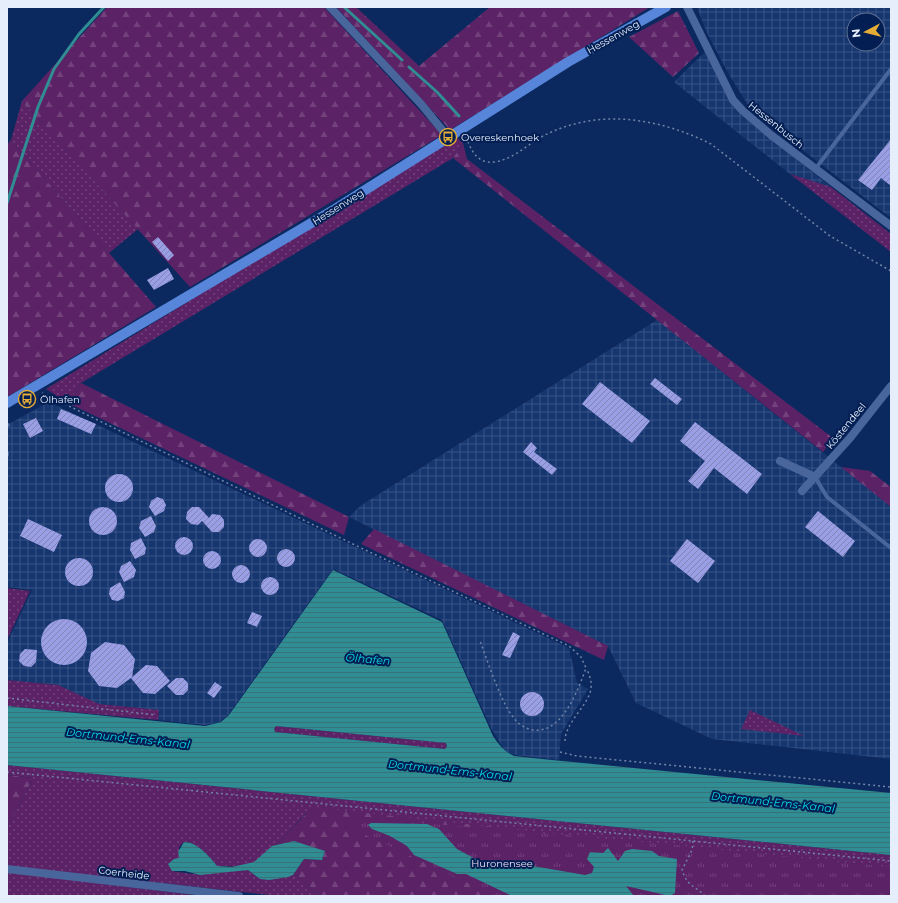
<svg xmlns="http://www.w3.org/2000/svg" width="898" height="903" viewBox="0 0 898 903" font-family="Montserrat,sans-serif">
<defs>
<pattern id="industrial-grid" width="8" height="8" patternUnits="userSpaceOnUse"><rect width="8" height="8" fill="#163670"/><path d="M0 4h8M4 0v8" fill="none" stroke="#385385"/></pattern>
<pattern id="grass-dots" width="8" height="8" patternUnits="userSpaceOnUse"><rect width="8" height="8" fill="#5c2266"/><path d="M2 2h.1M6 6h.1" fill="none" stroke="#73427d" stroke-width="1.8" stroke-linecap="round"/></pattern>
<pattern id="forest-firs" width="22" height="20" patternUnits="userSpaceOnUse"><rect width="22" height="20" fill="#5c2266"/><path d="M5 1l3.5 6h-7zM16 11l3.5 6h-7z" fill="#73427d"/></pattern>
<pattern id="park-tufts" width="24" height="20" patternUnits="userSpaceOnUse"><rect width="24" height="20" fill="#5c2266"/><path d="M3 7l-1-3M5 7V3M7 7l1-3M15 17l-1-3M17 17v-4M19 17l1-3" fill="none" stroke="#73427d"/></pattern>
<pattern id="water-rules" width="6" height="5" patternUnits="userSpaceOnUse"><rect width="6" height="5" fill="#308d93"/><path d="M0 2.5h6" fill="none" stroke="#37747a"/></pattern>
<pattern id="building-hatch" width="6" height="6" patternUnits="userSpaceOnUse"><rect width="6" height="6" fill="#9a9ee4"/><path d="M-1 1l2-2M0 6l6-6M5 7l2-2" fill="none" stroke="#8084b6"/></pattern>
</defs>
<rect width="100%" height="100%" fill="#0c295f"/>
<!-- industrial -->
<path fill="url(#industrial-grid)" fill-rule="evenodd" d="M697 7H891V218L809 155 748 105 727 71 706 31ZM854 20H878V44H854Z
M705 52 741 115 831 187 790 174 674 82Z
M657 320 891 507V759L712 739 636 703 608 646 349 517 360 506Z
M49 402 569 648 577 683 588 689 561 734 559 760 515 755 505 751 491 728 442 620 333 569 228 715 220 722 205 725 158 720 159 710 98 704 58 685 7 680V643L32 590 7 587V425Z"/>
<!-- grass -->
<path fill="url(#grass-dots)" d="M22 101 138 229 109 253 11 140Z
M456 137 463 143 453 158 81 383 68 403 46 389Z
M790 174 831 187 891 234V252Z
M7 588 30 591 7 640Z
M7 680 58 685 99 704 159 710 158 720 7 706Z
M750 710 804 736 741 729Z
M276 726 446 743 447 746 445 749 275 732 274 730Z
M7 765 891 855V867L306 813 279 843 280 846C264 850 271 848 260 859 250 869 230 866 217 866 209 856 197 842 184 842L179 847V858L172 871 192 874 248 870 260 879 293 875 294 873 320 896 269 895 7 866V828L33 778 7 775Z
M7 872 202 896H7Z"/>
<!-- forest -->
<path fill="url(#forest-firs)" d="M107 7H324L442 135 190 287 22 101Z
M336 7H356L419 66 490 7H650L450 130Z
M678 11 699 53 673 77 629 37Z
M11 140 156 307 7 397V145Z
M463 143 467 159 833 438 823 452 453 158Z
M81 383 349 517 344 535 68 403Z
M841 467 870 471 891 487V507Z
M374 529 608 646 604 660 361 544Z
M7 775 33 778 7 828Z
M312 807 705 850 891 867V896H320L294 873 304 859 322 860 325 851C314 849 301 841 290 843 286 843 283 845 280 846L279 843Z"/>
<!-- park -->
<path fill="url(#park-tufts)" d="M338 816 645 842 891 867V896H496L359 832Z"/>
<!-- water -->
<path fill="url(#water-rules)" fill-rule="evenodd" d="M333 570 442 622 493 736C499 745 504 751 514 756L552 760 891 793V855L7 765V706L205 726 221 722 229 715ZM276 726 446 743 447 746 445 749 275 732 274 729Z
M371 823 427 824 439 829 457 849 481 862 533 866 585 875 592 873 594 867 587 859 590 852 603 853 608 848 618 861 625 851 632 849 652 851 659 856 677 859 675 893 670 896 626 886 634 896H512L466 874H457L414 855 407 846 390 836 372 829 368 825Z
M294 841 325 851 322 860 304 859 293 875 288 877 269 880 260 879 248 870 200 875 185 871H172L168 864 174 859 179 858 178 852 184 842C197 842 209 856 217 866L232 867 254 862 272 846Z"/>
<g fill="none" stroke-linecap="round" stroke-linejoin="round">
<!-- stream -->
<path stroke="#308d93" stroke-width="3" d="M344 7 402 60
M409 67 437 92 459 116
M7 203 38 107 54 69 79 34 104 7"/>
</g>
<!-- building -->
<path fill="url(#building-hatch)" d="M891 139V186L881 178 872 190 858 180Z
M158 237 174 255 168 261 152 242Z
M168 268 174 279 154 290 147 280Z
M655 378 682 399 677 405 650 384Z
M600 382 650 421 632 443 582 404Z
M61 409 96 424 91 434 57 419Z
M36 418 43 431 30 438 23 424Z
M695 422 762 474 747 494 714 468 698 489 688 481 705 461 680 441Z
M531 442 537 448 534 452 557 469 552 475 523 452Z
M105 488a14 14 0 1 1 28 0a14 14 0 1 1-28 0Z
M157 497 163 499 166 505 164 511 155 516 149 507 151 501Z
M89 521a14 14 0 1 1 28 0a14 14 0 1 1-28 0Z
M192 507H199L209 518 212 514 220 515 224 520V527L219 532H212L202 521 198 525 191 524 186 519 187 512Z
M818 511 855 541 843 557 805 527Z
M151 516 156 526 154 532 145 537 139 528 141 521Z
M28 519 62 535 54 552 20 536Z
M175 546a9 9 0 1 1 18 0a9 9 0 1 1-18 0Z
M141 538 146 548 145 554 135 559 130 550 131 543Z
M687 539 715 561 698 583 670 561Z
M249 548a9 9 0 1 1 18 0a9 9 0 1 1-18 0Z
M277 558a9 9 0 1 1 18 0a9 9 0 1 1-18 0Z
M203 560a9 9 0 1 1 18 0a9 9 0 1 1-18 0Z
M65 572a14 14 0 1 1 28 0a14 14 0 1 1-28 0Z
M130 561 136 570 134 577 124 582 119 572 121 566Z
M232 574a9 9 0 1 1 18 0a9 9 0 1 1-18 0Z
M261 586a9 9 0 1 1 18 0a9 9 0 1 1-18 0Z
M120 582 125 592 124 598 118 601 112 600 109 594 110 588Z
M252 612 262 616 257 627 247 623Z
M41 642a23 23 0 1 1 46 0a23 23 0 1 1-46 0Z
M513 632 520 636 510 658 502 655Z
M105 642 124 645 135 659 132 677 146 665 157 666 170 681 155 694 143 693 131 678 117 688 99 686 88 671 91 653Z
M25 649 37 650 36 662 31 667 24 666 19 661 20 654Z
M176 678H183L188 683V690L183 695H176L167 686Z
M215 682 222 687 214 698 207 693Z
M520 704a12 12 0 1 1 24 0a12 12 0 1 1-24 0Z"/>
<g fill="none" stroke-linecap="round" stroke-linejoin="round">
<!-- path -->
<path stroke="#6f83a6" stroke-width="1.5" stroke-dasharray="2 3" stroke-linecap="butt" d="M466 137C471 150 477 164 494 162 513 160 529 143 545 135 599 108 659 118 711 144L830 236 891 271
M42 393 359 547 569 646 581 657 586 668C578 690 562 734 533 730 525 729 517 723 513 717 500 700 488 662 480 641
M7 698 156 715
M565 741C565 722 590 704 591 688 592 681 589 675 587 669
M560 752 577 756 891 787
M7 772 891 861
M693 841 692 850 682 870C688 888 695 885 705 896"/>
<!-- lane -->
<path stroke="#48669b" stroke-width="4" d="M816 168 891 69
M7 425H8
M7 453V455
M815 477 827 497 891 548"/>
<!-- street -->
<path stroke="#48669b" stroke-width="8" d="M330 7 421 104 448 137
M687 7 733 100 743 111 771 135 891 226
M780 461 815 477
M802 491 850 438 891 386
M7 869 239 896"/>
<!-- secondary -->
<path stroke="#5685d9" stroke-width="10" d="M7 403 335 209 568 62 666 7"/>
</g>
<!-- icons -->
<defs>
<g id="bus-ring" transform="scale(0.9)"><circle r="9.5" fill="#031e53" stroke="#e6ad36" stroke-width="1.5"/><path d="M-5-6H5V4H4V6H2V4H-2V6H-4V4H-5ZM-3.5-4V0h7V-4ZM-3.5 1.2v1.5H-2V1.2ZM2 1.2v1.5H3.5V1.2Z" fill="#e6ad36"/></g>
</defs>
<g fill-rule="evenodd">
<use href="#bus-ring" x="448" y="137"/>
<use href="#bus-ring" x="27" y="399"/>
</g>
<g text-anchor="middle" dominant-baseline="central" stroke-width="4" stroke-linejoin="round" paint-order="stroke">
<!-- street labels -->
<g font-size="10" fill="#e6eefb" stroke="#031e53">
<text transform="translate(613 37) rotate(-29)">Hessenweg</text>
<text transform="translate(776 125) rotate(39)">Hessenbusch</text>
<text transform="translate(338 207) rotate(-32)">Hessenweg</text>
<text transform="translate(846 426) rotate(-51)">Köstendeel</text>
<text transform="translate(124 873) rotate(7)">Coerheide</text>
</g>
<!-- poi labels -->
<g font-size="10" fill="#e6eefb" stroke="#031e53" text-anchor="start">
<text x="461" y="137">Overeskenhoek</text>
<text x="40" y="399">Ölhafen</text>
</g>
<!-- park labels -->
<g font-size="10" fill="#efddf2" stroke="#031e53">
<text x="502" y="863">Huronensee</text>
</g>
<!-- water labels -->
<g font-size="11" font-style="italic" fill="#04dbe6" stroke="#031e53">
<text transform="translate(368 659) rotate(5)">Ölhafen</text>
<text transform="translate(128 738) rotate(6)">Dortmund-Ems-Kanal</text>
<text transform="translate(450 770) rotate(6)">Dortmund-Ems-Kanal</text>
<text transform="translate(773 802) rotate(6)">Dortmund-Ems-Kanal</text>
</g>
</g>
<!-- border -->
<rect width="898" height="903" fill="none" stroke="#e6eefb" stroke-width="16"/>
<!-- north arrow -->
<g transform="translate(866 32) rotate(263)"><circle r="19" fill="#031e53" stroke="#5e7196"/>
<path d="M0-3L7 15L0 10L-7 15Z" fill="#e6ad36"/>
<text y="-6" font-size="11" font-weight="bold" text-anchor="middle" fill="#e6eefb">N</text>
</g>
</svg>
